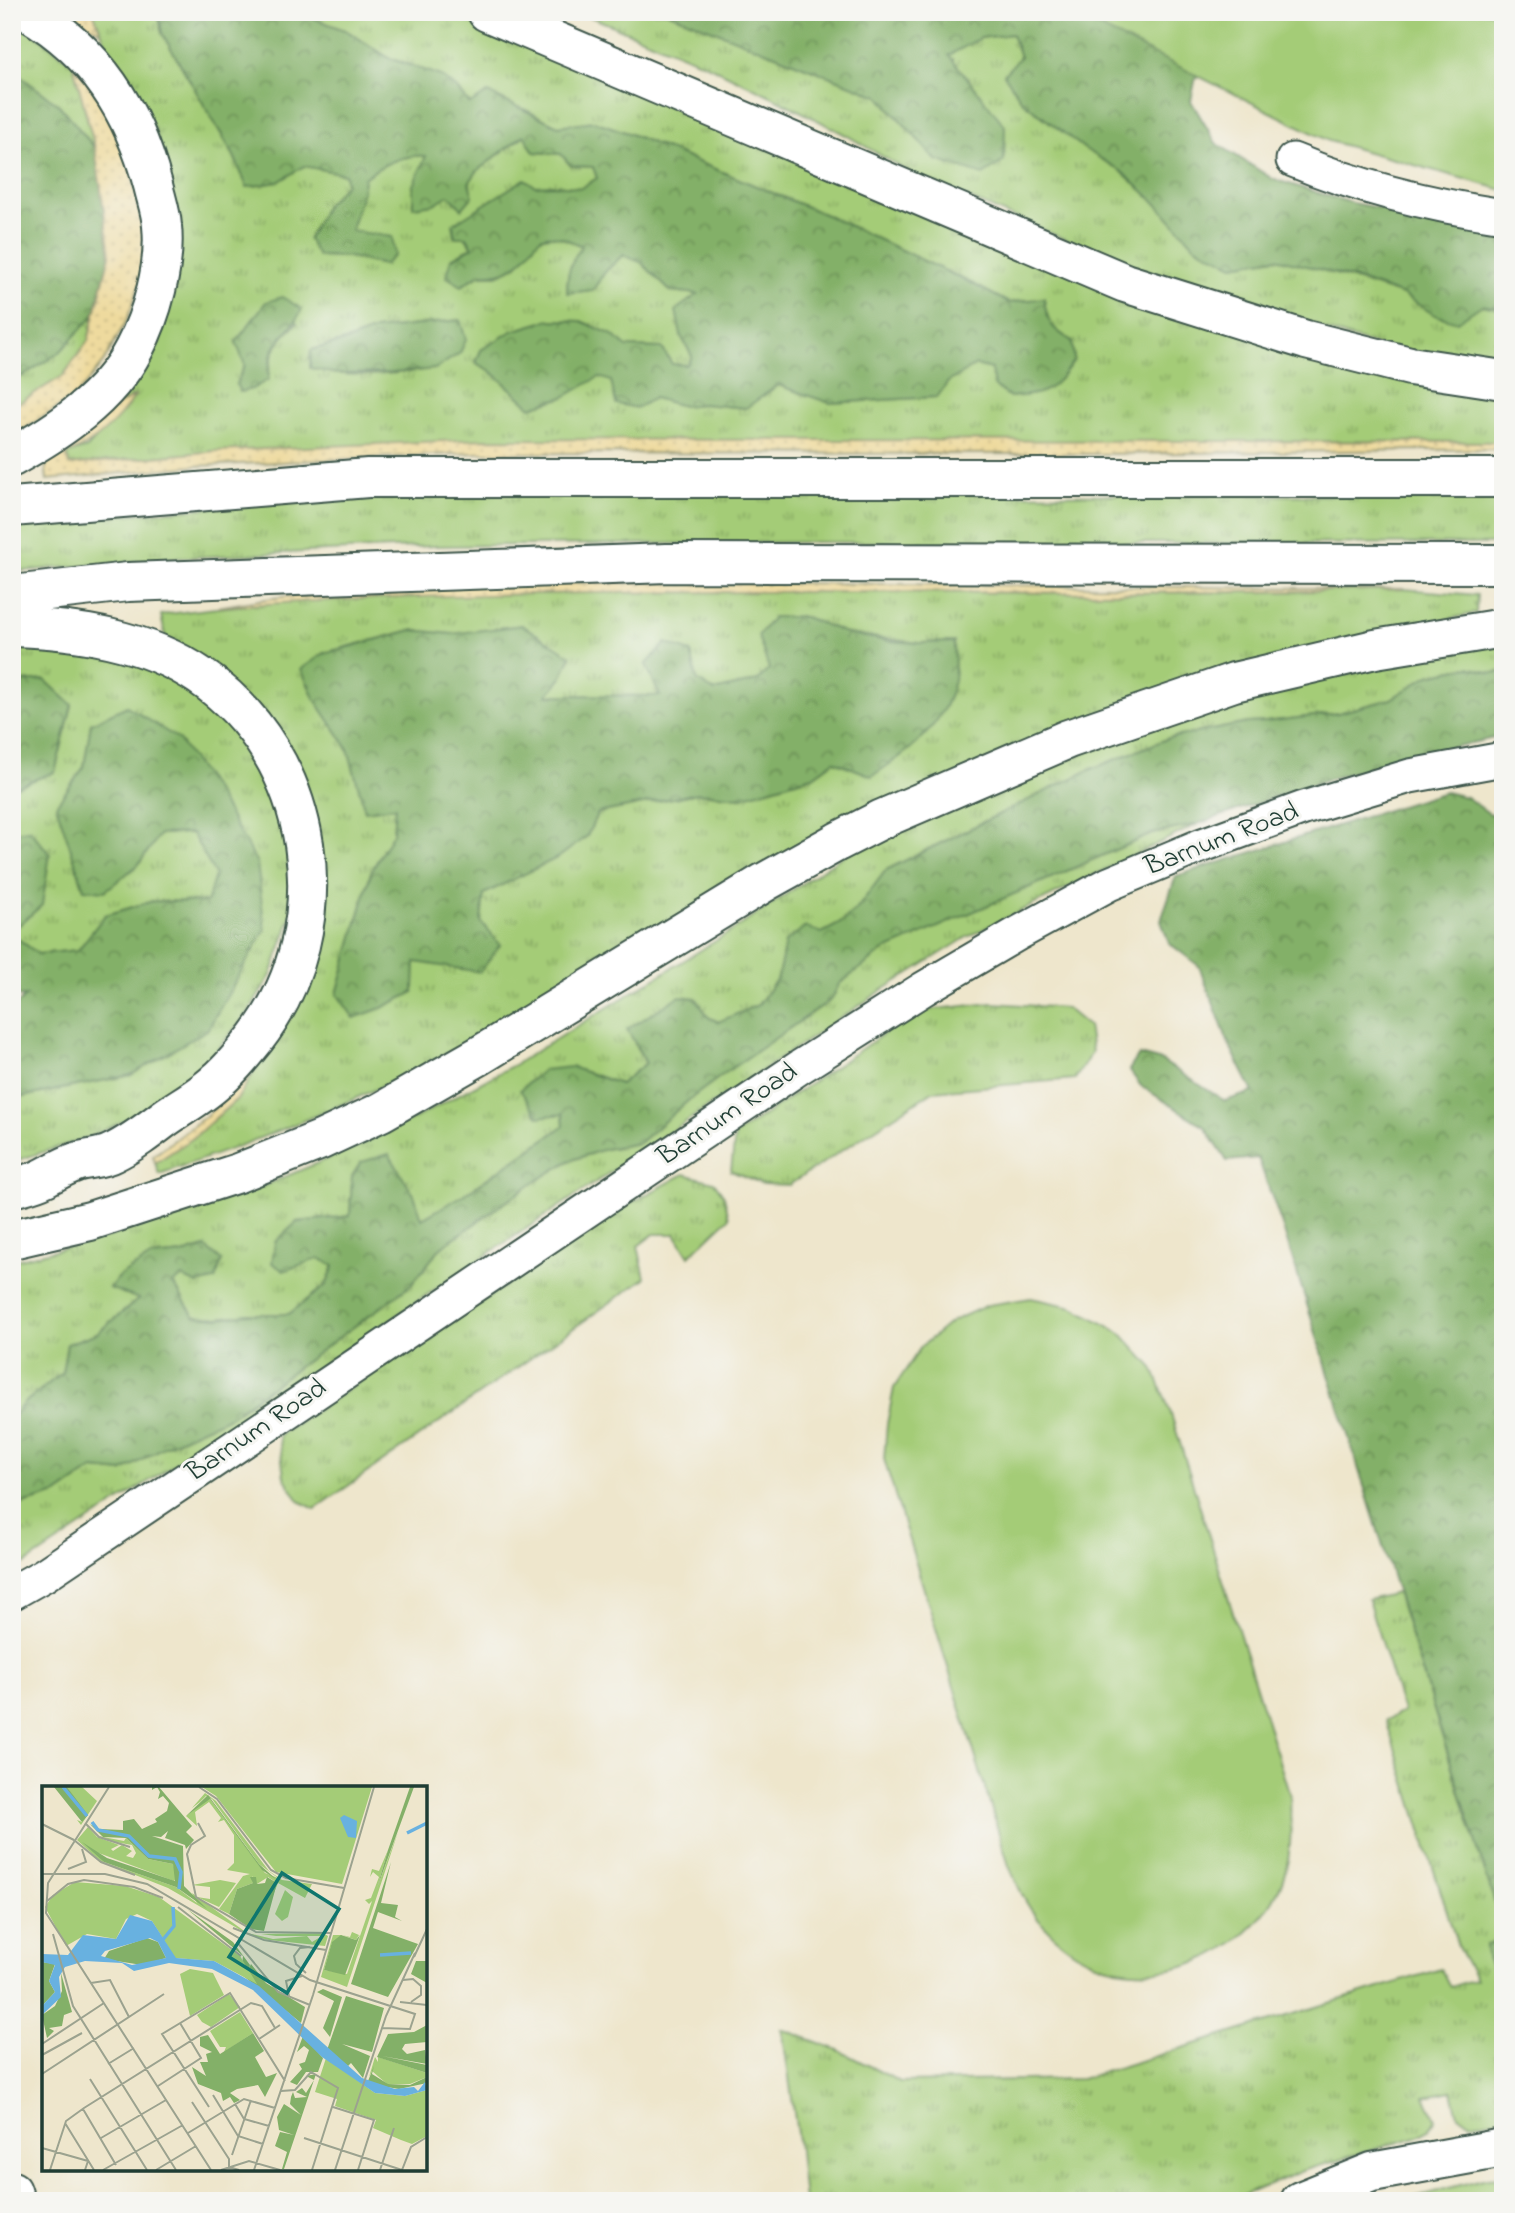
<svg xmlns="http://www.w3.org/2000/svg" width="1515" height="2213" viewBox="0 0 1515 2213" font-family="'Indie Flower',sans-serif">
<defs>
<pattern id="grass-tufts" width="24" height="20" patternUnits="userSpaceOnUse" patternTransform="scale(1.75)"><rect width="24" height="20" fill="#a4cc77"/><path d="M3 7l-1-3M5 7V3M7 7l1-3M15 17l-1-3M17 17v-4M19 17l1-3" fill="none" stroke="#85a762"/></pattern>
<pattern id="forest-crowns" width="20" height="18" patternUnits="userSpaceOnUse" patternTransform="scale(1.75)"><rect width="20" height="18" fill="#83b068"/><path d="M2 6a3 3 0 1 1 6 0M12 15a3 3 0 1 1 6 0" fill="none" stroke="#6b9056"/></pattern>
<pattern id="sand-dots" width="8" height="8" patternUnits="userSpaceOnUse" patternTransform="scale(1.75)"><rect width="8" height="8" fill="#eeda9e"/><path d="M2 2h.1M6 6h.1" fill="none" stroke="#ccbc89" stroke-width="1.8" stroke-linecap="round"/></pattern>
</defs>
<rect width="100%" height="100%" fill="#f6f6f2"/>
<filter id="ink" filterUnits="userSpaceOnUse"><feTurbulence type="fractalNoise" baseFrequency=".0143" numOctaves="2"/><feDisplacementMap in="SourceGraphic" scale="14" xChannelSelector="R" yChannelSelector="G"/><feConvolveMatrix kernelMatrix="1 2 1 2 8 2 1 2 1" color-interpolation-filters="sRGB"/></filter>
<filter id="wash" filterUnits="userSpaceOnUse"><feTurbulence type="fractalNoise" baseFrequency=".00686" numOctaves="4" result="noise"/><feDisplacementMap in="SourceGraphic" scale="28" xChannelSelector="R" yChannelSelector="G"/><feGaussianBlur stdDeviation="1.57" result="paint"/><feColorMatrix in="noise" values="0 0 0 0 0 0 0 0 0 0 0 0 0 0 0 0 0 1.4 0 .05"/><feComposite in="paint" operator="in"/></filter>
<g filter="url(#wash)">
<rect width="100%" height="100%" fill="#eee6cc"/>
<!-- grass -->
<path fill="url(#grass-tufts)" stroke="#628456" stroke-width="2" fill-rule="evenodd" d="M93 12H158L162 33 234 156 247 187 278 182 304 166 345 174 346 184 325 206 318 256 348 257 384 265 351 231C355 213 363 197 364 178 382 164 403 154 427 156L413 185 434 203 469 183 478 170 525 135 534 152 561 154 571 166 593 167 597 178 581 188 557 185 535 186 454 224 473 247 463 251 462 286 479 275H497L516 266 539 238 555 235 582 246C570 262 567 273 567 293L593 290 605 272 622 255 641 262 670 291 699 294 681 336 692 356 687 365 672 364 662 348 626 347 611 334 581 321 549 320 512 331 481 350 476 362 491 371 531 407 564 397 599 376 654 398 683 406 702 404 745 408 778 385 830 403 937 397 948 382 976 365 991 369 995 386 1010 397C1048 394 1052 391 1074 360L1072 341 1052 329 1046 311 1028 300 1009 303 975 285 831 217 628 133 594 121 558 126 520 107 470 104 456 88 441 76 389 58 347 31 296 12H440L497 31 725 129 1503 393V442L1173 441 216 451 69 465 67 454 87 448 135 396 94 418 124 388 169 178 155 131 134 87 109 51ZM266 302 297 323C275 344 271 351 268 380L236 384 245 365 236 342ZM459 320 435 369C394 373 349 381 310 367L311 350 349 340 375 330Z
M579 12H667L879 96 936 160 964 76 948 54 981 38 1012 34 1020 57 1022 101 1085 149 1121 171 1234 265 1276 258 1302 264 1403 295 1435 315 1482 305 1503 309V365L1382 347 1168 283 914 175 846 135 773 97 705 64Z
M12 22 29 29 73 64 95 148 59 105 12 70Z
M94 315 88 341 63 376 12 407V383L60 352Z
M526 493 1503 496V544L814 542 436 546 174 558 12 572V524L278 502Z
M1403 589 1477 595 1476 613 1197 676 514 1016C481 1034 449 1053 416 1070 333 1111 247 1145 159 1174L155 1163 193 1138 238 1098 256 1068 318 826 166 640 161 615C299 595 440 596 579 593 854 589 1128 597 1403 589ZM805 617 848 634 920 643 953 642 834 761 813 776 741 797 698 793 598 813 587 836 559 857 483 894 481 922 415 962 337 994 371 872 393 833 395 807 365 811 323 653 412 630 452 634 522 625 561 679 546 695 661 696 691 652 697 680 714 691 757 681 769 669Z
M12 638 147 663 197 696 247 744 276 798 293 878 291 917 271 975 248 1013 207 1062 150 1109 87 1138 12 1162V1099L131 1075 208 1029 257 863 91 723 84 767 57 805 84 889 138 865 160 834 192 833 216 875 208 902 153 901 105 915 78 950 38 954 12 934V931L42 905 30 830 12 832V788L55 772 72 705 45 680 12 683Z
M1503 639V672L1492 673 1468 667 1429 675 1391 699 1338 713 1265 722 1248 723 1169 738 991 818 886 870 856 910 839 924 822 933 786 942 778 977 758 1005 719 1022 708 1017 696 998 635 1045 646 1063 620 1084 571 1067 563 1114 564 1126 460 1197 422 1219 414 1195 352 1176 350 1216 297 1222 320 1258 334 1266 326 1285 289 1314H248L219 1318 194 1317 173 1283 182 1277 205 1247 183 1254 151 1257 121 1275 110 1287 139 1299 97 1333 67 1344 62 1373 23 1404 12 1418V1261L107 1237 263 1186 351 1149 417 1117 514 1065 735 929 853 849 1199 705Z
M1198 824 967 937 881 991 67 1536 25 1564 12 1567V1513L23 1504 57 1494 93 1469 122 1472 165 1446 231 1416 411 1285 441 1247 530 1185 569 1161 605 1149 639 1143 690 1099 732 1068 832 999 839 984 885 950 1152 834Z
M993 1003 1066 1008 1088 1026 1092 1052 1075 1079 933 1091 789 1185 763 1184 731 1171 735 1135 892 1028 926 1010Z
M684 1174 714 1182 724 1196 729 1218 689 1256 675 1234H654L638 1246 645 1278 315 1509 299 1501 284 1477 279 1435 629 1204Z
M1397 1593 1503 1929V1937L1486 1945 1497 1977 1503 1979V2119L1472 2123 1458 2116 1452 2091 1425 2096 1436 2119 1429 2130 1416 2137 1302 2171 1230 2201H804L798 2140 782 2029 838 2050 900 2082 1081 2079 1441 1969 1450 1987 1476 1979 1459 1949 1386 1720 1403 1712 1368 1600Z"/>
<!-- forest -->
<path fill="url(#forest-crowns)" stroke="#51764e" stroke-width="2" d="M158 12H296L305 15 347 31 389 58 441 76 456 88 470 104 488 93 558 126 594 121 628 133 831 217 975 285 1009 303 1044 298C1047 324 1051 328 1072 341L1074 360C1052 391 1048 394 1010 397L994 386 991 369 976 365 948 382 937 397 830 403 778 385 746 408 702 404 683 406 654 398 637 408 616 404 611 381 599 377 564 397 531 407 491 371 476 363 481 350 512 331 549 320 581 321 611 334 627 347 662 348 672 364 687 365 692 356 681 336 676 310 698 294 670 291 641 262 623 255 605 272 593 290 567 293C567 273 570 262 582 246 525 219 545 251 508 270 498 275 492 273 481 275 474 276 467 282 462 286L447 277 451 259 473 247 467 237H455L453 224 525 179 535 186 557 185 581 188 597 178 593 167 571 166 561 154 534 152 524 135 478 170 469 183 473 196 462 209 449 195 434 204 413 207V186L426 156C403 154 382 164 364 178 363 197 355 213 351 231L392 237 395 255 384 265 348 257 318 256 308 239 325 206 346 184 345 174 304 166 278 182 247 187 234 156 162 33Z
M667 12H1209L1191 101 1216 143 1273 179 1352 203 1503 231V309L1482 305 1457 322 1435 315 1403 295 1353 278 1276 258 1234 265 1196 247 1155 202 1121 171 1085 149 1022 101 1004 74 1020 57 1012 34 981 38 949 55 1005 126 1004 161 983 175 936 160 879 96Z
M12 70 59 105 95 148 110 255 94 315 60 352 12 383Z
M282 297 302 309C294 329 280 334 273 351 269 359 269 371 268 380L252 389 240 392 236 384 245 365 236 342 266 302Z
M460 320 466 340 460 353 435 369 393 373 336 374 310 368 311 350 349 340 375 330Z
M773 617H805L848 634 889 641 920 643 954 642C954 654 956 668 954 680 944 728 910 750 872 776L834 761 813 776 741 797 698 793 598 813 587 836 559 857 484 894 481 922 500 945 480 972 415 962 414 992 382 1008 354 1018 337 994 371 872 393 833 395 807 365 811 348 749 314 698 301 669 323 654 412 630 452 634 522 625 571 656 561 679 547 695 660 696 646 665 666 643 691 652 697 680 714 691 757 681 769 669 758 636Z
M1468 667 1492 673 1503 672V736L1387 762 1306 786 1198 824 1152 834 885 950 839 984 832 999 732 1068 690 1099 639 1143 605 1149 569 1161 530 1185 441 1247 411 1285 231 1416 165 1446 122 1472 93 1469 57 1494 23 1504 12 1513V1418L23 1404 62 1373 67 1344 97 1333 139 1299 109 1288 121 1275 151 1257 183 1254 205 1247 222 1261 215 1280 197 1284 182 1277 173 1283 194 1316 219 1318 248 1314H289L326 1285 334 1266 319 1258 284 1271 272 1263 275 1242 297 1222 350 1216 352 1176 361 1162 389 1154 414 1195 422 1219 460 1197 564 1126 563 1114 539 1117 520 1090 543 1070 571 1067 620 1084 646 1063 627 1029 680 996 696 998 708 1017 718 1022 758 1005 778 977 785 942 805 927 822 933 839 924 856 910 886 870 1089 770 1169 738 1248 723 1265 722 1338 713 1391 699 1429 675Z
M45 680 72 705 55 772 12 788V683Z
M127 706 178 739 216 792 257 863 265 930 208 1029 131 1075 12 1099V1009L26 996 12 997V934L38 954 78 950 105 915 153 901 207 902 215 875 192 833 160 834 138 865 105 891 84 889 56 805 84 767 91 723Z
M1445 792 1466 797 1490 814 1503 812V1929L1282 1225 1258 1158 1227 1161 1205 1127 1141 1086 1129 1070 1139 1055 1162 1061 1225 1101 1253 1092 1229 1044 1199 966 1169 943 1161 920 1176 876Z
M30 830 50 854 42 905 12 931V832Z
M1503 1937V1979L1497 1978 1487 1958 1486 1945Z"/>
<!-- sand -->
<path fill="url(#sand-dots)" stroke="#868c69" stroke-width="2" d="M65 12H93L101 32Z
M73 64 123 129 144 232 142 278 127 320 104 361 77 395 12 437V407L63 376 88 341 110 255 95 148Z
M136 395C118 420 97 444 67 454L69 465 216 451 486 439 1503 442V449L1100 454 476 453 196 466 47 480 44 451 94 418Z
M691 582 1403 589C1008 600 612 580 218 607 373 578 533 584 691 582Z
M256 1068 238 1098 193 1138 155 1163 153 1156 206 1116Z"/>
<!-- park -->
<path fill="#a4cc77" stroke="#628456" stroke-width="2" d="M1069 12H1503V190L1329 141Z
M1031 1298 1073 1307 1121 1333 1153 1368 1170 1411 1290 1796C1291 1828 1293 1861 1278 1891 1246 1956 1159 1990 1091 1961 1066 1950 1038 1924 1025 1900 1019 1889 1014 1877 1009 1866L884 1459 887 1424 894 1388 921 1347 952 1321 988 1305Z
M1503 2177V2201H1401L1486 2178Z"/>
</g>
<g filter="url(#ink)">
<g fill="none" stroke-linecap="round" stroke-linejoin="round">
<!-- minor casing -->
<g stroke="#3e564b" stroke-width="37">
<path id="minor" d="M1293 160C1360 188 1431 205 1503 216
M12 1593 44 1575 800 1067 923 989 1017 934 1109 884 1200 846 1304 808 1410 776 1503 759"/>
</g>
<!-- tertiary casing -->
<g stroke="#3e564b" stroke-width="42">
<path id="tertiary" d="M1300 2201 1372 2172 1503 2148"/>
</g>
<!-- primary casing -->
<g stroke="#3e564b" stroke-width="42">
<path id="primary" d="M12 2191 15 2201"/>
</g>
<!-- motorway casing -->
<g stroke="#3e564b" stroke-width="42">
<path id="motorway" d="M487 12 1125 283 1306 340 1410 366 1503 380
M12 457C59 431 108 399 134 349 152 315 166 265 162 226 161 212 156 198 153 185 133 110 96 52 29 12
M12 507 368 478H1503
M12 595 128 582 667 563 1503 564
M12 627C76 629 146 639 200 676 317 756 342 926 256 1038 244 1053 231 1069 217 1081 201 1096 182 1106 165 1118 148 1131 131 1144 112 1153 101 1159 87 1158 76 1162 64 1166 53 1173 43 1178 33 1183 22 1185 12 1188
M12 1239 90 1221 238 1173 321 1140 381 1112 479 1056 765 882 837 842 882 819 1068 739 1234 682 1375 649 1503 628"/>
</g>
<!-- minor -->
<use href="#minor" stroke="#fff" stroke-width="33"/>
<!-- tertiary -->
<use href="#tertiary" stroke="#fff" stroke-width="38"/>
<!-- primary -->
<use href="#primary" stroke="#fff" stroke-width="38"/>
<!-- motorway -->
<use href="#motorway" stroke="#fff" stroke-width="38"/>
</g>
</g>
<g text-anchor="middle" dominant-baseline="central" stroke-width="6" stroke-linejoin="round" paint-order="stroke">
<!-- street labels -->
<g font-size="28" fill="#1f3d34" stroke="#f6f6f2">
<text transform="translate(1222 840) rotate(-21)">Barnum Road</text>
<text transform="translate(728 1115) rotate(-34)">Barnum Road</text>
<text transform="translate(257 1431) rotate(-34)">Barnum Road</text>
</g>
</g>
<!-- overview -->
<g transform="translate(42 1786)">
<rect width="385" height="385" fill="#eee6cc"/>
<path d="M25 1H40L55 15 39 39 35 34 40 36 41 25ZM163 7 174 15 227 85 240 94 270 98 263 112 236 97 229 114 235 97 226 91 215 98 210 90 211 97 195 103 187 128 177 123 201 90 208 88 185 84 192 77V49L182 34 176 36 179 32 167 16 153 26 155 40 144 30 163 15 168 13 223 87 236 92 217 78 170 13 164 10 158 16 150 22ZM46 41 55 51 77 59 69 63 71 65 80 59 90 65 84 70 91 72 94 67 90 59 67 55 60 52 56 50 82 55 84 52 106 73 131 78 135 91 132 95 54 66 62 76 134 101 155 117 150 107 205 147 231 153 265 150 270 156 280 150H234L219 148 281 147 286 150 283 160 227 154 207 149 126 102 58 75 35 54ZM356 46 305 201 279 191 291 149H300L308 151 310 146 317 149 314 154 300 149 290 157 282 184 305 188 330 115 327 118 323 114 329 112 337 91 331 86 328 91 330 83 337 85 346 64 335 102ZM178 94 194 97 177 121 155 111 168 113V101L150 99ZM148 183 171 187 182 209 148 230 138 188ZM187 208 198 221 169 241 160 236 155 229ZM198 226 211 247 182 266 184 261H178L168 245ZM333 271 336 276V271L385 287V291L368 298H345L330 285 327 291Z" fill="#a4cc77"/>
<path d="M12 1H25L46 29 40 36ZM110 1H117L150 40 144 46 152 54 144 63 143 59 123 52 126 45 119 51 110 50 141 60 142 100 165 123 134 101 62 76 40 56 65 72 133 95 131 78 106 73 84 52 61 51 48 38 57 43 81 44V35L92 33 100 43 115 36 113 33 125 25 127 17 121 10 116 13 118 6 115 1 110 4ZM368 1H372L335 102 346 64ZM166 9 217 78 235 94 220 84 168 13 144 30ZM349 76 339 117 356 119 353 131 360 135 336 126 331 142 376 158 346 211 309 198ZM208 91H214L215 98 223 97 225 91 235 97 222 145 209 143 187 128 195 103 211 97ZM145 123 191 156 208 179 207 182 209 178 224 197 263 221 259 237 199 188 201 170ZM299 149 314 154 318 149 303 189 282 184 290 156ZM105 152 116 156 124 172 100 179 62 173 67 165ZM374 175H385V197L369 188ZM0 176 13 178 7 195 13 206 0 220ZM19 187 30 226 22 229 20 240 7 242 12 245 5 252 0 229 13 220 20 205ZM281 203 300 211 288 251 281 242 292 215 275 206ZM304 210 342 222 330 266 300 258 328 270 321 292 309 277 306 280 285 264ZM385 239V256L363 258 360 263 365 268 383 264 385 278 340 270 385 279V287L335 271 346 248 372 246ZM211 247 222 265 213 271 224 291 235 287 223 311 216 299 195 303 188 307 198 314 192 317 188 311 181 315 179 307 156 298 150 281 164 290 158 276H166L164 268 170 266 158 260V251L166 249 178 268ZM261 250 281 272 276 286H264L255 299 248 296 260 283 257 278 263 276 267 264 262 260 255 266ZM332 280 330 288 346 298 368 299 385 291V297L357 303 339 300 326 295ZM274 288 242 383H240L245 366 233 360 238 346 252 349 237 344 235 331 242 318 259 329 248 318 249 311 251 306 253 312 265 311 254 306 260 302 264 307 272 294 264 290Z" fill="#83b068"/>
<path d="M160 1H330L300 98 234 86 174 10ZM33 96 83 100 117 111 198 170 215 198 172 175 133 172 110 135 95 128 84 133 74 153 45 148 24 160 3 121 11 109ZM243 104 251 111 246 131 240 135 233 128ZM284 272 333 307 363 310 385 304V350L370 358 359 354 331 342 334 334 293 320 295 313 273 306Z" fill="#a4cc77"/>
<path d="M302 29 315 35 314 52 306 51 298 32ZM88 129 110 135 134 172 172 175 217 200 320 292 353 303 372 301 376 305 383 296 385 304 363 310 333 307 280 271 211 204 170 183 127 177 92 185 80 177 43 175 23 181 17 191 19 211 0 229V220L13 206 7 195 13 179 0 176V168L26 169 41 149 74 153ZM108 152 116 156 124 172 90 179 59 170 63 165Z" fill="#68b1e0" fill-rule="evenodd"/>
<path fill="none" stroke="#68b1e0" stroke-width="3.5" d="M21 1 45 30M50 36 56 44 87 50 107 70 133 73 139 86 137 103M365 47 385 37M119 156 132 140 131 121M338 169 369 167"/>
<path fill="none" stroke="#9ba28f" stroke-width="2" d="M67 1 6 97 4 127 169 384M157 1 175 13 229 84 244 92 302 102M43 37 57 51 88 61M156 37 163 50 149 59 145 68 154 111 214 146 289 147M0 38 32 54M32 54 59 76 93 89M26 83 44 76 40 63M0 88H63L105 98 268 194 373 228 368 243 340 242M5 115 26 98 42 94 92 101 121 112M136 121 199 170M191 142 222 154 284 164M11 148 31 220 134 384M195 156 236 206 268 219M372 171 385 143M264 187 254 178 252 170 258 162 268 161M361 194 371 193 379 200V209L369 216M49 197 68 194 87 231M247 210 244 195 260 190M358 216 385 219M217 253 238 239M0 258 62 217M0 269 40 247M66 278 92 262M0 288 122 208M48 293 105 384M116 300 159 272 138 237M239 305 253 304 269 286 296 302 270 384M171 309 196 350 221 358M150 316 187 373V381L197 384M193 318 202 333 227 340M167 321 120 248 188 207 243 295M291 321 332 334 316 384M41 323 74 379M23 337 52 384M146 347 202 313 233 322M59 352 124 314M262 352 360 384 369 361 385 351M0 362 46 375 43 384M190 369 209 314M8 384 24 335 42 322 209 217 220 220 233 242M61 384 141 339M114 384 154 360M179 384 207 375 238 384M212 384 271 209 332 1M293 384 344 230 373 167M338 384 352 342"/>
<path fill="#0f766e" fill-opacity="0.15" stroke="#0f766e" stroke-width="3.5" d="M240 87 297 123 245 207 187 171Z"/>
<rect width="385" height="385" fill="none" stroke="#1f3d34" stroke-width="3.5"/>
</g>
<!-- margin -->
<rect width="1515" height="2213" fill="none" stroke="#f6f6f2" stroke-width="42"/>
</svg>
